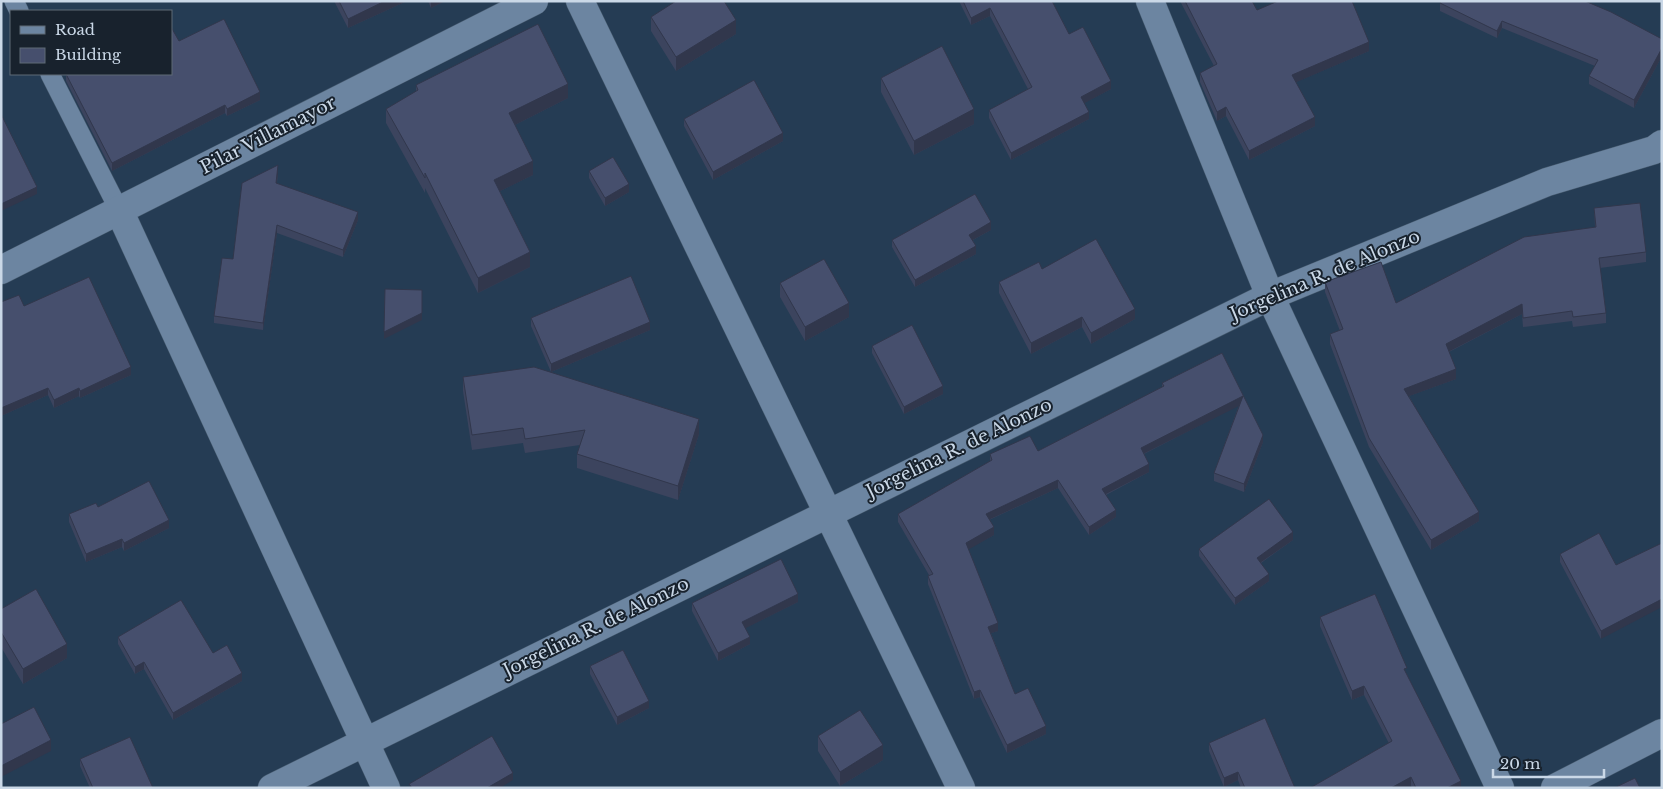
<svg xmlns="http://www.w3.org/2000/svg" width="1663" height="789" viewBox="0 0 1663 789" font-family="'Libre Baskerville',serif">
<rect width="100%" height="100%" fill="#253c54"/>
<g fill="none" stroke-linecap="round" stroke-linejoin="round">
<!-- service casing -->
<g stroke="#45596d" stroke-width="20">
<path id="service" d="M14 1 19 11
M50 74 119 210"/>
</g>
<!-- minor casing -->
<g stroke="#45596d" stroke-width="29">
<path id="minor" d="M580 1 961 788
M1150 1 1270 296 1500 788
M119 210 386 788
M1 270 534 1
M272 788 1270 296 1547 182 1654 150 1662 144
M1555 788 1662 733"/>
</g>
<!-- service -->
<use href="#service" stroke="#6c85a1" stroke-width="19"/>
<!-- minor -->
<use href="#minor" stroke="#6c85a1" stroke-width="28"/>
</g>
<!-- wall -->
<path fill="#3c445e" d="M334 1H407L348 28Z
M428 1H445L431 8Z
M959 1H1052L1069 34 1111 89 1084 103 1089 119 1011 160 989 118V110L1028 89 990 16 971 25Z
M1180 1H1252L1257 10 1369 51 1296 82 1315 126 1249 160 1226 116 1217 121 1200 82V73L1214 66Z
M1440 3 1662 39V56L1634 108 1589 84V76L1595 66 1502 28 1497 38 1440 11Z
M651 17 736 34 676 71 651 31Z
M179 41 260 100 227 116 225 113 112 171 66 81V74Z
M881 78 974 124 914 155 881 92Z
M416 85 568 98 515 125 533 175 500 191 530 267 478 293 425 188V193L386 123V109L416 92Z
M684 119 783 141 713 180 684 126Z
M589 171 629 192 605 206 589 178Z
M278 173 277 183 358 220 343 257 277 233 263 330 214 323V316L233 259Z
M1594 208 1646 252V262L1600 268 1606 313V323L1573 327 1572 321 1523 327 1522 314 1449 352 1456 379 1409 396 1479 521 1431 550 1369 447 1330 344V334L1340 331 1325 292V282L1396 303 1595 227Z
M991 230 973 240 976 254 915 287 892 247V240Z
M1042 269 1135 319 1091 344 1082 327 1031 354 999 293V282Z
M780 283 849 317 805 341 780 297Z
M1 302 24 306 131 375 80 398 79 396 54 408 48 395 1 416Z
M531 318 650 330 551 372 531 326Z
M872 346 943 394 904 414 872 353Z
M1222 353 1263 442 1244 492 1214 481V473L1239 405 1144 454 1149 472 1106 495 1116 517 1089 535 1058 488 989 520 994 535 968 549 998 631 991 633 1015 694 1046 734 1007 753 980 697 974 699 928 584V576L929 575 898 522V514L990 461V454L1038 451 1162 387V383Z
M463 377 699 434 678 500 577 468V454L580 445 525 453 523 443 472 450 463 391Z
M69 514 169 528 124 551 122 547 86 562 69 522Z
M1293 540 1261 563 1269 581 1235 605 1199 556V549Z
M1560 554 1616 565 1601 639 1560 562Z
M798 602 745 628 750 644 718 661 692 611V603Z
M1 609 67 658 23 684 1 647Z
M1320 617 1407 674 1461 788H1412L1364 695 1352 700 1320 626Z
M118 637 213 653 242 681 173 720 144 669 135 674 118 644Z
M590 666 649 708 617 725 590 674Z
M818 736 883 760 840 786 818 751Z
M1209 743 1295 788H1241L1238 780 1224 787 1209 751Z
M80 759 153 788H90L80 766Z"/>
<!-- shaded-wall -->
<path fill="#31374c" d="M385 1H407L348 28V19Z
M431 1H445L431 8Z
M990 8V16L971 25V18Z
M736 20V34L676 71V57Z
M1502 21V28L1497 38V31Z
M1369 42V51L1292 84V75Z
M1662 48V56L1634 108V100Z
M1111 81V89L1081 105V97Z
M568 84V98L509 128V113Z
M260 92V100L227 116V109Z
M225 105V113L112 171V163Z
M1226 107V116L1217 121V112Z
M974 109V124L914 155V141Z
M1089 112V119L1011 160V153Z
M1315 117V126L1249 160V151Z
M783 133V141L713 180V172Z
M533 161V175L494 194V180Z
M278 165V173L276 190V183Z
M629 184V192L605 206V198Z
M37 187V194L1 211V204Z
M358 212V220L343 257V250Z
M991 222V230L969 242V235Z
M277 225V233L263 330V323Z
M976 246V254L915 287V280Z
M530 252V267L478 293V278Z
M422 290V320L384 339V332Z
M849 303V317L805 341V327Z
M1522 304V314L1446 353V344Z
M1135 309V319L1091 344V333Z
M1082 317V327L1031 354V343Z
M650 322V330L551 372V364Z
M131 367V375L80 398V391Z
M1456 369V379L1404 398V389Z
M943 386V394L904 414V407Z
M48 388V395L1 416V408Z
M79 388V396L54 408V400Z
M1243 396V404L1141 455V448Z
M699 419V434L678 500V486Z
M1263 435V442L1244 492V484Z
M1149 464V472L1102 496V489Z
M1058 480V488L986 521V514Z
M1116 510V517L1089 535V527Z
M1479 512V521L1431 550V540Z
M169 520V528L124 551V543Z
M994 527V535L966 551V543Z
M1293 532V540L1257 565V558Z
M122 539V547L86 562V554Z
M1269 574V581L1235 605V598Z
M798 594V602L742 630V622Z
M1662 599V607L1601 639V631Z
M998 623V631L988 634V627Z
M750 637V644L718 661V653Z
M67 644V658L23 684V669Z
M144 662V669L135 674V667Z
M242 673V681L173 720V713Z
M1364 686V695L1352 700V691Z
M980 690V697L974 699V692Z
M649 701V708L617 725V717Z
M1046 726V734L1007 753V745Z
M51 740V751L1 777V766Z
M883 745V760L840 786V772Z
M1238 772V780L1224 787V778Z
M513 773V780L500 788H487Z
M1411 777V786L1407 788H1391Z
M1461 781V788H1447Z"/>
<!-- building -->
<path fill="#464f6d" stroke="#31374c" d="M339 1H385L348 19Z
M676 1H724L736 20 676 57 651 17Z
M963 1H1052L1069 34 1083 27 1111 81 1081 97 1089 112 1011 153 989 110 1032 87 990 8 971 18Z
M1185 1H1252L1257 10 1278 1H1352L1369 42 1292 75 1315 117 1249 151 1226 107 1217 112 1200 73 1217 64Z
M1441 1H1585L1611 12 1662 39V48L1634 100 1589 76 1598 60 1502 21 1497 31 1440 3Z
M224 19 260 92 227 109 225 105 112 163 66 74H171V27L179 41Z
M538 24 568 84 509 113 533 161 494 180 530 252 478 278 425 173V178L386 109 418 90 416 85Z
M942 46 974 109 914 141 881 78Z
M754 80 783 133 713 172 684 119Z
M1 114 37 187 1 204Z
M613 157 629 184 605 198 589 171Z
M278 165 276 183 358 212 343 250 277 225 263 323 214 316 222 258 233 259 242 183Z
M975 194 991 222 969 235 976 246 915 280 892 240Z
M1640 203 1646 252 1599 258 1606 313 1573 317 1572 311 1523 318 1522 304 1446 344 1456 369 1404 389 1479 512 1431 540 1369 438 1330 334 1343 329 1325 282 1381 262 1396 303 1524 237 1596 227 1594 208Z
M1096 239 1135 309 1091 333 1082 317 1031 343 999 282 1039 262 1042 269Z
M824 259 849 303 805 327 780 283Z
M631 276 650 322 551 364 531 318Z
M89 277 131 367 80 391 79 388 54 400 48 388 1 408V302L19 295 24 306Z
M385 289 422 290V313L384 332Z
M912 325 943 386 904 407 872 346Z
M1222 353 1263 435 1244 484 1214 473 1243 396 1141 448 1149 464 1102 489 1116 510 1089 527 1058 480 986 514 994 527 966 543 998 623 988 627 1015 694 1028 688 1046 726 1007 745 980 690 974 692 928 576 933 574 898 514 992 460 990 454 1030 436 1038 451 1164 386 1162 383Z
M534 367 699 419 678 486 577 454 585 430 525 439 523 428 472 435 463 377Z
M149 481 169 520 124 543 122 539 86 554 69 514 96 503 98 507Z
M1269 499 1293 532 1257 558 1269 574 1235 598 1199 549Z
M1599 533 1616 565 1662 543V599L1601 631 1560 554Z
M781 559 798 594 742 622 750 637 718 653 692 603Z
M36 589 67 644 23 669 1 632V609Z
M1375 594 1407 668 1404 669 1461 781 1447 788H1416L1411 777 1391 788H1310L1392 741 1364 686 1352 691 1320 617Z
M181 600 213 653 227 645 242 673 173 713 144 662 135 667 118 637Z
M623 650 649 701 617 717 590 666Z
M34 707 51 740 1 766V724Z
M860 710 883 745 840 772 818 736Z
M1265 718 1295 788H1245L1238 772 1224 778 1209 743Z
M492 736 513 773 487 788H412L409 784Z
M130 737 153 788H93L80 759Z
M1635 778 1640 788H1614Z"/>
<g text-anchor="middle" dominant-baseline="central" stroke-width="4" stroke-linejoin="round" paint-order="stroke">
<!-- street labels -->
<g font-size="18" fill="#cad8e7" stroke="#18222d">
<text transform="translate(268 135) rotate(-27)">Pilar Villamayor</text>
<text transform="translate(1325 275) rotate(-23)">Jorgelina R. de Alonzo</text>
<text transform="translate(959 448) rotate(-26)">Jorgelina R. de Alonzo</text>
<text transform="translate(596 627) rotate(-26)">Jorgelina R. de Alonzo</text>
</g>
</g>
<!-- border -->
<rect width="1663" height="789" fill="none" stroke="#cad8e7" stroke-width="5"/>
<!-- legend -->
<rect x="10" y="10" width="162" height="65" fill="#18222d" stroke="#5f6b77"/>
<rect x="20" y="26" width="25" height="8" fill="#6c85a1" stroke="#5f6b77"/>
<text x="55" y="35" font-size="15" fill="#cad8e7">Road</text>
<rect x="20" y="48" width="25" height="15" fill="#464f6d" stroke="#5f6b77"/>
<text x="55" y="60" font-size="15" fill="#cad8e7">Building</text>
<!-- scale -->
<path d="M1493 769v8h111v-8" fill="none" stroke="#cad8e7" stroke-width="2.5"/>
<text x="1500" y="769" font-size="15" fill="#cad8e7" stroke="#18222d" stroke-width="4" paint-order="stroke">20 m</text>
</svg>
